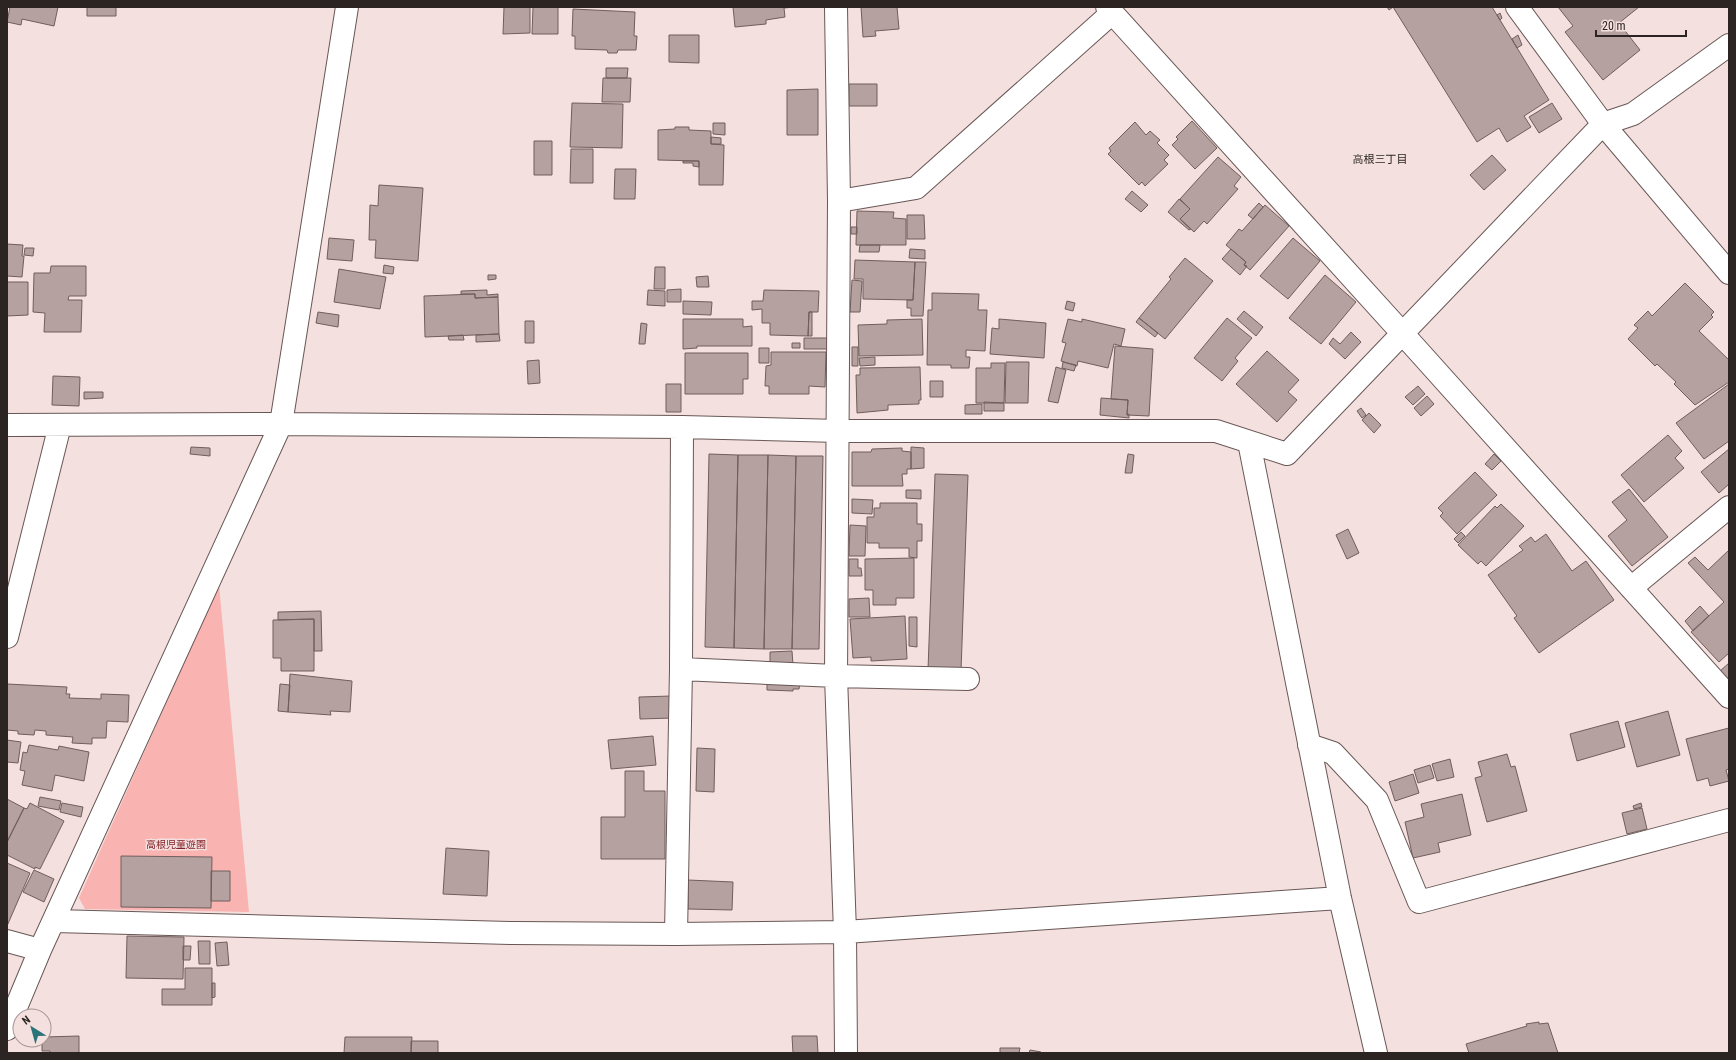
<svg xmlns="http://www.w3.org/2000/svg" width="1736" height="1060" viewBox="0 0 1736 1060" font-family="'Roboto Condensed','Noto Sans JP',sans-serif">
<rect width="100%" height="100%" fill="#f4e0de"/>
<!-- green -->
<path fill="#f9b3b1" d="M219 585 249 912 85 909 79 898Z"/>
<!-- building -->
<path fill="#b4a1a0" stroke="#705e5d" d="M10 7H58L54 26 22 19 21 25 7 22Z
M87 7H116V16H87Z
M504 7H530V33L503 34Z
M533 7H558V34H532Z
M733 7H795L784 8 785 17 766 20V24L735 27Z
M861 7H897L899 29 875 31 876 36 863 37Z
M1387 7H1492L1549 100 1524 116 1531 127 1507 142 1499 128 1477 142 1393 7 1389 10Z
M1558 7H1639L1619 23 1640 50 1603 80 1565 32 1573 26Z
M573 9 635 12 634 36H637L636 50H618L617 53H608L607 50 575 49V36H572Z
M1500 13 1502 18 1500 20 1497 15Z
M669 35H699V63L669 62Z
M1518 35 1522 45 1517 48 1512 39Z
M606 68H628L627 78H606Z
M603 78H631L630 102H602Z
M849 84H877V106H849Z
M818 89V135H787V90Z
M572 103 623 104 622 148 570 147Z
M1552 103 1562 119 1539 133 1529 117Z
M1192 121 1217 148 1195 169 1172 145 1178 139 1176 137Z
M1135 122 1146 135 1150 131 1160 140 1157 143 1169 155 1164 160 1168 164 1145 186 1142 182 1139 185 1108 154 1111 151 1109 148Z
M713 123H725V135L713 134Z
M675 127H689V130L711 131V144L724 145 723 185H699V161L658 160V130L675 129Z
M711 137 721 138V144H711Z
M534 141H552V175H534Z
M571 149H593V183H570Z
M1492 155 1506 170 1484 190 1470 175Z
M1218 157 1241 177 1234 186 1238 189 1207 224 1204 221 1194 232 1180 219 1190 209 1180 199Z
M683 161H699V167L693 166V163H683Z
M615 169H636L635 199H614Z
M379 185 423 188 418 261 375 258 376 240H369L370 205 378 206Z
M1132 191 1148 205 1141 212 1125 199Z
M1179 199 1190 209 1180 219 1191 229 1189 230 1168 212Z
M1259 203 1263 207 1253 219 1248 215Z
M1265 205 1289 226 1250 270 1244 265 1246 262 1226 245 1239 229 1242 231Z
M857 211 894 212 893 218 906 219V245H856Z
M907 215H924L925 239H907Z
M851 227H857V234H851Z
M329 238 354 240 352 261 327 259Z
M1293 238 1320 261 1288 299 1260 276Z
M7 244 23 245 22 256H24L22 277 7 276Z
M860 245H880L879 252H859Z
M25 248H34L33 256 24 255Z
M910 249 925 250V259L909 258Z
M1231 249 1246 262 1244 265 1247 266 1240 275 1222 259Z
M1185 258 1213 281 1165 339 1139 318 1171 279 1169 277Z
M855 260 915 262 913 300 863 299V279H854Z
M915 262H926L923 316H911V308H907V300H913Z
M384 265 394 267 393 274 383 273Z
M51 266H86V296H69L68 300H82L81 332H44L45 313 33 312 34 273H50Z
M655 267H665V289H654Z
M339 269 386 277 380 309 334 302Z
M488 275H496V279L488 280Z
M1325 275 1356 302 1321 344 1289 318Z
M708 276 709 287H697L696 277Z
M852 280 862 281 860 312H850Z
M7 282H28V315L7 316Z
M1685 283 1714 312 1711 315 1713 317 1699 331 1729 360V382L1695 405 1674 384 1676 382 1657 364 1655 366 1628 339 1638 328 1634 325 1648 311 1652 316Z
M681 289V302H667V290Z
M487 290V295L498 294V297L475 298V294H461V291Z
M648 290 665 291V306L647 305Z
M764 290 819 291 818 312H809L808 336 770 335V323H762V309L752 310V301H763Z
M932 293 979 294 978 310H987L985 351 966 350V357H970L969 368H951V365H927L928 310H932Z
M475 294V298L498 297 499 334 425 337 424 296Z
M683 301 712 302 711 315 683 314Z
M1067 301 1075 303 1073 311 1065 309Z
M1244 311 1263 327 1256 336 1237 319Z
M318 312 339 315 338 327 316 323Z
M809 312H812V336H808Z
M1139 318 1158 333 1155 337 1136 322Z
M1227 318 1252 338 1235 358 1238 361 1222 381 1194 358Z
M683 319H743V327L752 326V346H697V348L683 349Z
M922 319 923 355 859 356 858 325 887 324V320Z
M999 319 1046 323 1044 358 990 354 992 328 999 329Z
M1068 319 1082 322V319L1125 329 1121 346 1114 344 1108 368 1078 361 1077 366 1061 361 1066 343 1062 342Z
M525 321H534V343H525Z
M641 323 647 324 645 344H639Z
M1351 332 1361 342 1345 359 1329 344 1333 338 1340 344Z
M499 334 500 341 476 342V335Z
M463 335 464 340H449L448 336Z
M804 338H829V349H804Z
M792 343H800V348H792Z
M1115 346 1153 349 1149 416 1127 415 1128 400 1111 399Z
M852 347H858V366H852Z
M759 348H769V363H759Z
M1267 351 1299 380 1288 392 1297 400 1277 422 1236 384Z
M771 352H826L825 387 809 386V394H769V386H765L766 366 771 365Z
M685 353H748V379H743V394H685Z
M875 357V365L860 366 859 358Z
M539 360 540 383 528 384 527 361Z
M1006 362H1029L1028 403H1005Z
M1063 362 1076 365 1074 371 1062 368Z
M991 363H1005L1004 403H976V368H991Z
M920 367 921 400H919V404L888 405V410L857 413 856 375H860V368Z
M1056 367 1066 370 1058 403 1048 401Z
M53 376 80 377 79 406 52 405Z
M930 381H943V397H930Z
M666 384H681V412H666Z
M1729 384V441L1704 459 1676 423Z
M1418 386 1425 394 1413 405 1405 397Z
M84 392H103V398L84 399Z
M1427 396 1434 404 1421 416 1414 408Z
M1101 398 1128 400 1127 415 1129 414V418L1100 415Z
M984 402 1004 403V411H984Z
M982 404V414H965V405Z
M1361 408 1366 415 1362 418 1357 411Z
M1369 413 1381 425 1374 433 1362 420Z
M1668 435 1682 451 1675 458 1684 468 1644 502 1621 475Z
M191 447 210 448V456L190 454Z
M911 447 924 448V468L911 469Z
M902 448V451L911 452V469H907V474H902L903 486H852V452H871L872 449Z
M1729 449V484L1719 493 1701 472Z
M709 454 738 455 734 648 705 647Z
M1128 454 1134 455 1132 473H1125Z
M1494 454 1501 461 1492 470 1485 464Z
M738 455H768L764 649 734 648Z
M768 455 796 456 792 649H764Z
M796 456H823L819 649H792Z
M1475 472 1497 495 1457 534 1440 516 1443 513 1438 508Z
M935 474 968 475 961 671 928 670Z
M1629 489 1668 537 1632 566 1608 536 1627 520 1612 502Z
M906 490H921V499L906 498Z
M852 499 873 500 872 514 852 513Z
M880 503H917V524H922V541H917V558L909 557V548H879V543H867V517H874V508H880Z
M1501 504 1524 526 1486 566 1481 561 1478 564 1458 545 1495 506 1497 508Z
M850 525 866 526 865 556H849Z
M1348 529 1359 553 1347 559 1336 535Z
M1461 532 1465 536 1458 543 1454 539Z
M1546 534 1572 571 1586 561 1614 600 1539 653 1514 618 1517 616 1488 575 1523 550 1519 546 1531 537 1535 542Z
M1729 550V653L1719 662 1691 632 1724 602 1688 563 1695 557 1708 570Z
M914 558V598H896V605H873V590H865V559Z
M849 559H858V568H861L862 576H849Z
M869 598 870 617H849V599Z
M1700 606 1709 616 1693 631 1685 621Z
M321 611 322 651H314V619L278 620V612Z
M905 616 907 659 871 661V657L853 658 850 619Z
M909 617H917V647L909 646Z
M314 619V671H281V658H273V620Z
M792 651 793 665H770V652Z
M1729 663V680L1720 671Z
M290 674 352 681 350 712 330 711 331 715 288 712Z
M767 682 800 683 799 689H793V691L767 690Z
M7 684 67 687 66 694H70L69 698 101 699V694L129 695 128 722 107 721 106 738H92V744L72 743 73 737 46 735V731L35 730 34 735 18 734V731L7 730Z
M280 684 290 685 288 712 278 711Z
M671 696 672 718 640 719 639 697Z
M1668 711 1680 755 1637 767 1625 723Z
M1618 721 1625 747 1577 761 1570 734Z
M1729 728V769L1726 770 1729 781 1710 786 1708 778 1697 781 1686 739Z
M653 736 656 765 611 769 608 740Z
M7 740 21 742 18 763 7 762Z
M29 745 58 750 59 746 89 752 84 781 55 775 52 791 22 785 25 771 20 770 23 752 27 753Z
M697 748 715 749 714 792 696 791Z
M1507 754 1511 767 1515 766 1527 811 1487 822 1475 778 1482 776 1478 762Z
M1450 759 1454 777 1437 781 1432 764Z
M1430 765 1434 778 1418 783 1414 770Z
M625 771H644V791H665V859H601V817H625Z
M1413 774 1419 793 1395 801 1389 782Z
M1462 794 1471 835 1438 843 1440 852 1413 858 1405 822 1424 817 1421 804Z
M40 797 61 801 59 810 38 806Z
M7 799 24 808 7 842Z
M30 803 64 821 40 869 35 867V869L7 855V842L24 808 27 809Z
M62 803 83 807 81 817 60 812Z
M1641 803 1642 807 1634 809 1633 806Z
M1642 808 1647 829 1627 834 1622 813Z
M446 848 489 851 487 896 443 894Z
M121 856 212 857 211 908 121 907Z
M7 863 30 873 7 926Z
M34 870 54 879 44 902 23 892Z
M211 871H230V901H211Z
M688 880 733 882 732 910 688 909Z
M127 936 184 937 183 979 126 978Z
M198 941H210V964H199Z
M227 942 229 965 217 966 215 943Z
M183 946H191L190 960H183Z
M185 968H212V1005H162V989H185Z
M212 983H215V997L212 998Z
M1539 1022V1024L1548 1023 1558 1053H1469L1466 1044 1527 1026 1526 1024Z
M79 1036V1053H50V1051H42V1040H44V1037Z
M792 1036H817L818 1053H793Z
M345 1037H412L411 1053H344Z
M411 1041H438V1053H411Z
M1000 1048H1020L1019 1053H1000Z
M1030 1050 1041 1052V1053H1029Z"/>
<g fill="none" stroke-linecap="round" stroke-linejoin="round">
<!-- street casing -->
<g stroke="#685756" stroke-width="24">
<path id="street" d="M836 7 839 201 836 676 845 932 846 1053
M1107 7 1403 334 1729 697
M1517 7 1603 124 1729 273
M839 201 916 188 1112 13
M7 425 281 424 682 427 839 431H1216L1287 454 1603 124 1633 114 1729 45
M1249 442 1340 898 1376 1053
M1631 588 1729 507
M7 637 60 425
M681 669 836 676 968 679
M1309 745 1333 753 1377 800 1419 902 1729 820
M54 921 512 933 676 934 845 932 1340 898
M676 934 681 669 682 427
M7 941 40 950
M7 1029 40 950 281 424 347 7"/>
</g>
<!-- street -->
<use href="#street" stroke="#fff" stroke-width="22"/>
</g>
<g text-anchor="middle" dominant-baseline="central" stroke-width="3" stroke-linejoin="round" paint-order="stroke">
<!-- park labels -->
<g font-size="10" fill="#842028" stroke="#f4e0de">
<text x="176" y="844">高根児童遊園</text>
</g>
<!-- neighbourhood labels -->
<g font-size="11" fill="#2b2423" stroke="#f4e0de">
<text x="1380" y="159">高根三丁目</text>
</g>
</g>
<!-- border -->
<rect width="1736" height="1060" fill="none" stroke="#2b2423" stroke-width="16"/>
<!-- north arrow -->
<g transform="translate(32 1028) rotate(323)"><circle r="19" fill="#f4e0de" stroke="#a49593"/>
<path d="M0-3L7 15L0 10L-7 15Z" fill="#2a7479"/>
<text y="-6" font-size="11" font-weight="bold" text-anchor="middle" fill="#2b2423">N</text>
</g>
<!-- scale -->
<path d="M1596 30v6h90v-6" fill="none" stroke="#2b2423" stroke-width="2"/>
<text x="1602" y="30" font-size="12" fill="#2b2423" stroke="#f4e0de" stroke-width="3" paint-order="stroke">20 m</text>
</svg>
